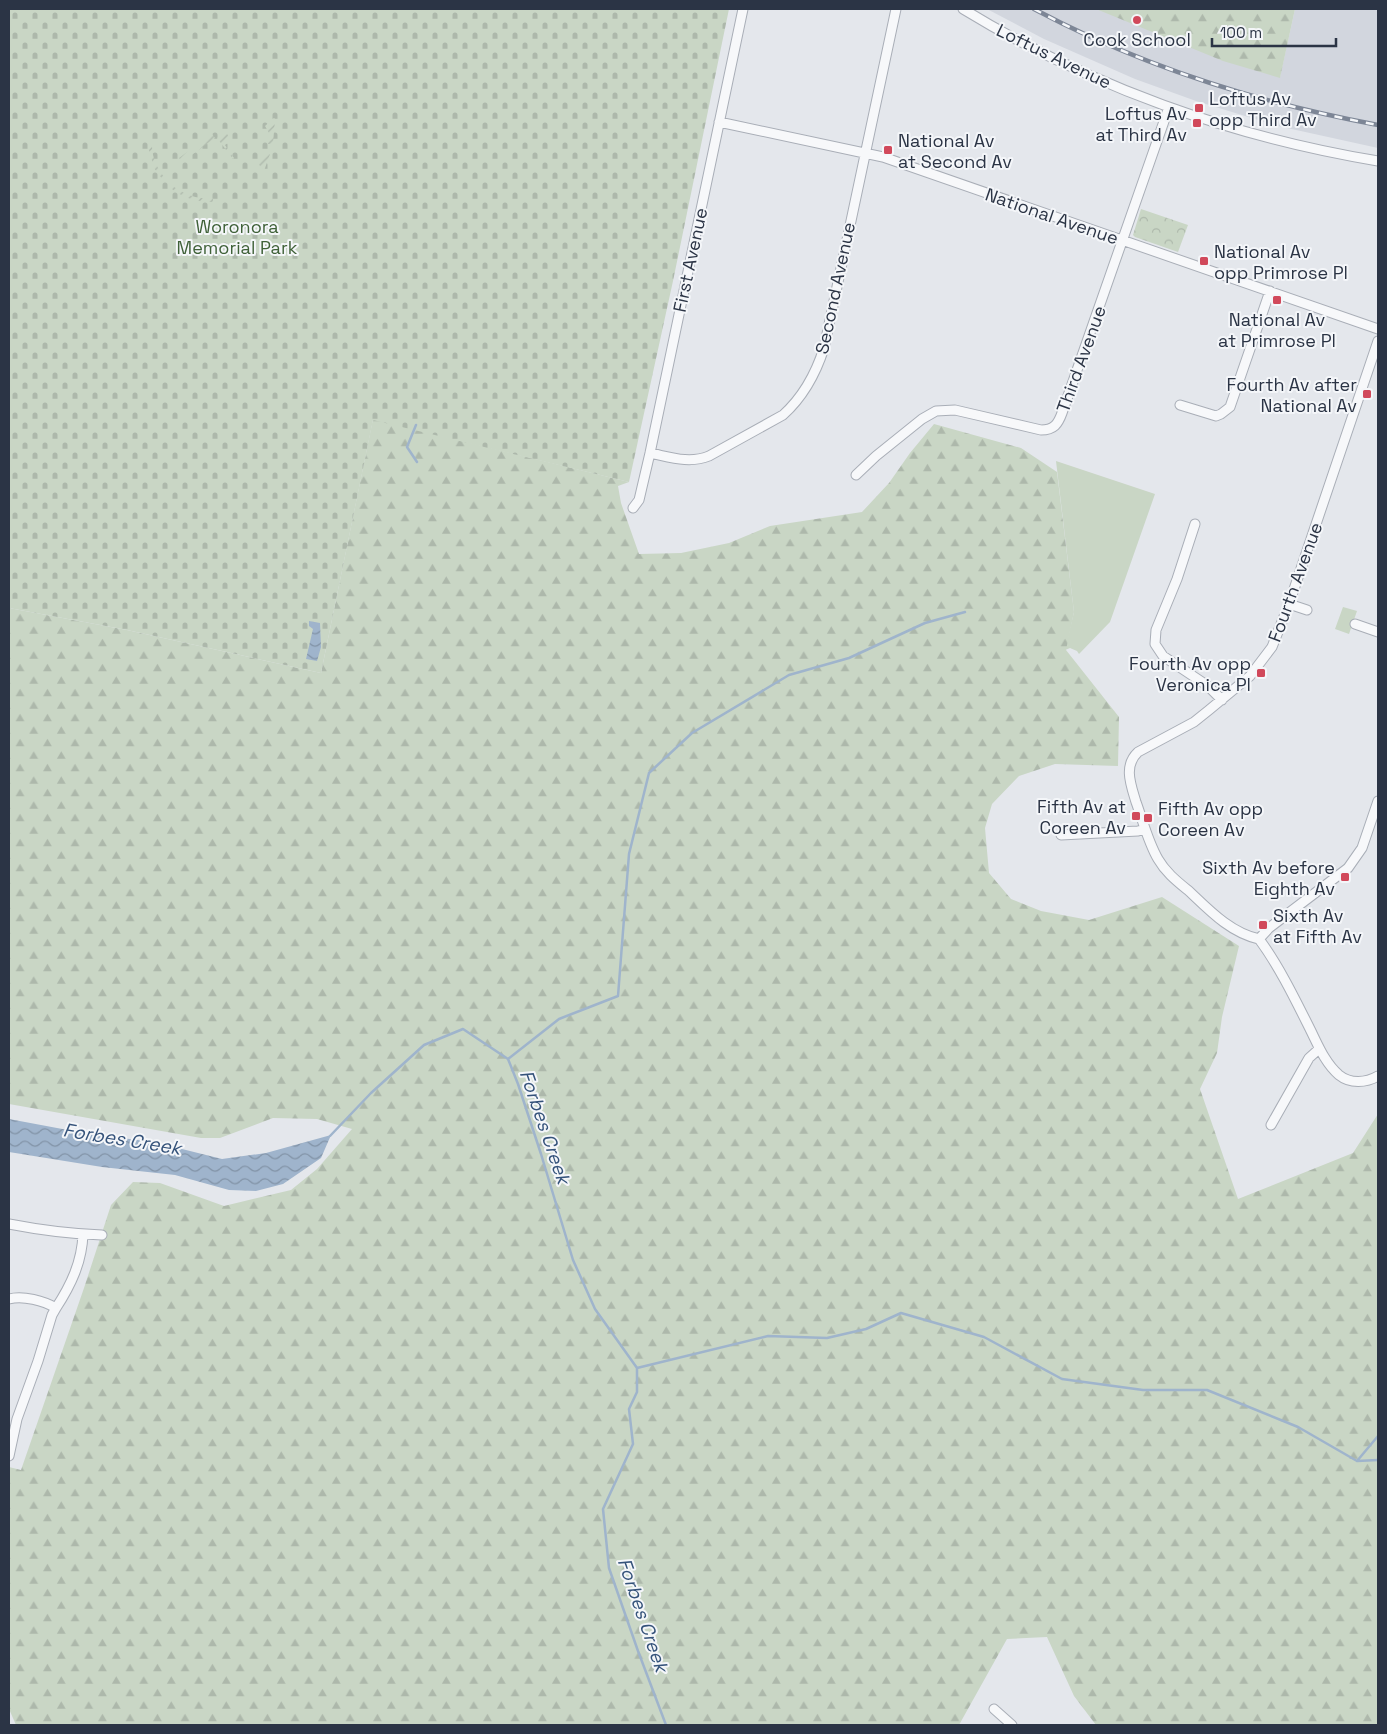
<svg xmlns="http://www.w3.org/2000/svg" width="1387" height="1734" viewBox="0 0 1387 1734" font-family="'Space Grotesk',sans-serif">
<defs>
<pattern id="forest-firs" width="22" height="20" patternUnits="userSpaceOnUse" patternTransform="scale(1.25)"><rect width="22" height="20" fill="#c9d6c5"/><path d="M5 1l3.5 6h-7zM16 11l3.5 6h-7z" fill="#adb8ab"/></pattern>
<pattern id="cemetery-stones" width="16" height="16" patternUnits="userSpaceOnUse" patternTransform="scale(1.25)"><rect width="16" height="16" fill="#c9d6c5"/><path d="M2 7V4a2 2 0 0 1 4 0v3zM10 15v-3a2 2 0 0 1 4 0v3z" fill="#adb8ab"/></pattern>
<pattern id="park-crowns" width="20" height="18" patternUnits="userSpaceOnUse" patternTransform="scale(1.25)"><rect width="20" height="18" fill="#c9d6c5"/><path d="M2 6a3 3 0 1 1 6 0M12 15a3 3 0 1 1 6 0" fill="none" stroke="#adb8ab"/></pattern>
<pattern id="garden-furrows" width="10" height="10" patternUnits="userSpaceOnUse" patternTransform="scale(1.25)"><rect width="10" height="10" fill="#c9d6c5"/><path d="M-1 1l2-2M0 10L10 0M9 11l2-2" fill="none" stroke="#adb8ab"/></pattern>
<pattern id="water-waves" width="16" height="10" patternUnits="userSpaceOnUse" patternTransform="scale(1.25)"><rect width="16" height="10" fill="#9fb4cc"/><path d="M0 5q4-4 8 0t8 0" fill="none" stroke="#8293a7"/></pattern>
</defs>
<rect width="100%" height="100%" fill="#e4e7ec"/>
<!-- built -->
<path fill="#d2d6de" d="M987 9H1155L1280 77 1295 9H1378V148L1278 126 1196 101 1135 79 1044 39Z"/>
<!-- grass -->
<path fill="#c9d6c5" d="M1056 461 1155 494 1110 622 1079 654 1077 651 1070 648 1065 650 1074 612Z
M1343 607 1357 611 1349 634 1335 629Z"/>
<!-- forest -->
<path fill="url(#forest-firs)" d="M1096 9H1295L1280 78 1223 61Z
M373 419 629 482 618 486 621 503 639 554 681 553 729 543 770 526 862 512 889 483 910 453 934 424 1021 448 1057 472 1074 612 1066 650 1119 717 1118 766 1055 764 1019 776 992 804 985 828 989 873 1011 899 1041 911 1089 920 1162 897 1239 946 1222 1017 1217 1053 1200 1089 1238 1199 1353 1153 1378 1114V1725H1096L1074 1696 1047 1637 1007 1639 959 1725H16L9 1709V1467L21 1470 84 1288 111 1205 133 1182 160 1183 224 1206 291 1190 317 1169 352 1129 317 1119 273 1118 220 1138H201L9 1104V608L127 630 321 673Z"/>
<!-- cemetery -->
<path fill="url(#cemetery-stones)" d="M9 9H729L673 281 629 482 373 420 321 673 127 630 9 608Z"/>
<!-- park -->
<path fill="url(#park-crowns)" d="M1141 209 1188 225 1178 252 1135 237 1133 235Z"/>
<!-- garden -->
<path fill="url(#garden-furrows)" d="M274 118 275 119 273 144H268L269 133 265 126Z
M226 132 231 141 225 145 234 158 233 159 217 138Z
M212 134 215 138 182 162 179 158Z
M148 146H152C152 158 158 170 165 178L163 180 154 168Z
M267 152 270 154 264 171 257 162 265 157Z
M170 184C183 194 196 199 213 199V202C196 202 181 197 168 186Z"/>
<!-- water -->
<path fill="url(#water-waves)" d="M309 621 320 623 321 647 317 661 306 659 313 629 309 626Z
M9 1119 89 1134 154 1142 222 1159 266 1153 331 1135 321 1158 283 1184 256 1191 229 1190 175 1175 102 1167 9 1152Z"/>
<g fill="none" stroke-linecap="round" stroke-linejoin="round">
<!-- stream -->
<path stroke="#9fb4cc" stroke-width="2.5" d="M416 425 407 447 417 462
M508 1059 559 1019 618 996 629 854 649 773 692 733 789 675 849 658 925 623 965 612
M330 1136 371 1093 424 1045 463 1029 508 1059 518 1084 541 1154 573 1260 595 1309 637 1368V1392L629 1409 633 1444 603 1509 609 1568 638 1651 666 1725
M637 1368 768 1336 827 1338 866 1329 901 1313 984 1337 1062 1379 1143 1390H1207L1298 1427 1357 1461 1378 1460
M1357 1461 1378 1436"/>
<!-- minor casing -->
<g stroke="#a9aeb7" stroke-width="11">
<path id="minor" d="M963 9C1089 86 1232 137 1378 161
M719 122 883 157 1378 329
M1180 405 1216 416 1221 414 1230 407 1270 291
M650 453C670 457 689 464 709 456L783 415C803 397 816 373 824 348L896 9
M856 475 876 456 922 419 936 411 955 410 1041 430C1054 430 1058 424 1062 413L1169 107
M633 508 639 500 650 453 743 9
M1195 524 1177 579 1156 630 1155 644 1163 656 1208 686 1222 700
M1289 604 1307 610
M1355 624 1378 632
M1061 835 1138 831 1145 829
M1259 939C1231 933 1210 911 1190 892 1178 882 1166 873 1158 859 1148 842 1143 821 1136 802 1131 785 1123 766 1138 752L1194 722 1209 710 1250 676 1272 647 1289 604 1378 341
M1259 939C1279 966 1295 999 1310 1029 1318 1045 1325 1063 1339 1075 1350 1084 1366 1083 1378 1076
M1259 939 1269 928 1348 868 1362 848 1378 801
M1271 1125 1309 1058 1319 1049
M9 1224C40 1230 71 1234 102 1235
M9 1299C23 1295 44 1301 56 1308 71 1285 82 1262 83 1234
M9 1456 17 1419 38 1361 52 1315 56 1308
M994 1709 1012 1725"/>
</g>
<!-- minor -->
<use href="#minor" stroke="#f7f8fa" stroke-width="9"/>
<!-- rail casing -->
<g stroke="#7d8696" stroke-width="4.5">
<path id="rail" d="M1034 9C1141 66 1259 103 1378 125"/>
</g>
<!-- rail -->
<use href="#rail" stroke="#f4f6f9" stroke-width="2.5" stroke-dasharray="8" stroke-linecap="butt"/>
</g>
<!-- markers -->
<g fill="#d1495b" stroke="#f4f6f9" stroke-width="2">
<circle cx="1137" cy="20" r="5"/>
<rect x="1194" y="103" width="10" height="10" rx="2.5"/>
<rect x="1192" y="118" width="10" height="10" rx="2.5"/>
<rect x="883" y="145" width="10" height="10" rx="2.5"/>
<rect x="1199" y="256" width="10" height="10" rx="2.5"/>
<rect x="1272" y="295" width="10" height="10" rx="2.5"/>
<rect x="1362" y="389" width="10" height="10" rx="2.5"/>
<rect x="1256" y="668" width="10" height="10" rx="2.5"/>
<rect x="1131" y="811" width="10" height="10" rx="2.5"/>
<rect x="1143" y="813" width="10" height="10" rx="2.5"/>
<rect x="1340" y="872" width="10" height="10" rx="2.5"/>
<rect x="1258" y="920" width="10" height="10" rx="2.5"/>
</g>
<g text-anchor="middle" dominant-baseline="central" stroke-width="4" stroke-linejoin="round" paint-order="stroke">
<!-- poi labels -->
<g font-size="18" fill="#2b3445" stroke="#f4f6f9" text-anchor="start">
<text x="1137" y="39" text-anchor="middle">Cook School</text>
<text x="1209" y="98">Loftus Av<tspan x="1209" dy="21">opp Third Av</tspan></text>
<text x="1187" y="113" text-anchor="end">Loftus Av<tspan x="1187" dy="21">at Third Av</tspan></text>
<text x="898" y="140">National Av<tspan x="898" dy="21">at Second Av</tspan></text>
<text x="1214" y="251">National Av<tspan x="1214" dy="21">opp Primrose Pl</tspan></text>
<text x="1277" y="319" text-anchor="middle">National Av<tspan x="1277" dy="21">at Primrose Pl</tspan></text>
<text x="1357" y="384" text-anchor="end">Fourth Av after<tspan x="1357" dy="21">National Av</tspan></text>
<text x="1251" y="663" text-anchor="end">Fourth Av opp<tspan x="1251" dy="21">Veronica Pl</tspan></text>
<text x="1126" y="806" text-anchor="end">Fifth Av at<tspan x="1126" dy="21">Coreen Av</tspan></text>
<text x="1158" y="808">Fifth Av opp<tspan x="1158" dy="21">Coreen Av</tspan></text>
<text x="1335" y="867" text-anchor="end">Sixth Av before<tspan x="1335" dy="21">Eighth Av</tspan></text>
<text x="1273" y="915">Sixth Av<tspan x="1273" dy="21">at Fifth Av</tspan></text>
</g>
<!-- street labels -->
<g font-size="18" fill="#2b3445" stroke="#f4f6f9">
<text transform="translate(1054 56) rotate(26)">Loftus Avenue</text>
<text transform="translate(1052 216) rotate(19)">National Avenue</text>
<text transform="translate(690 260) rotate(-78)">First Avenue</text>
<text transform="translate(835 288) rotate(-78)">Second Avenue</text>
<text transform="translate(1081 359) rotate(-70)">Third Avenue</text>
<text transform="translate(1295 582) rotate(-70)">Fourth Avenue</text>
</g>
<!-- park labels -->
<g font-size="18" fill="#3f6138" stroke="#f4f6f9">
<text x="237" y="226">Woronora<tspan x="237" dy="21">Memorial Park</tspan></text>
</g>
<!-- water labels -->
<g font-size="19" font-style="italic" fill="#34527a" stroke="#f4f6f9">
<text transform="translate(545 1127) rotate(71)">Forbes Creek</text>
<text transform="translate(122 1139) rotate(9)">Forbes Creek</text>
<text transform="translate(643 1615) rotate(71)">Forbes Creek</text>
</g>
</g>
<!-- border -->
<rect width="1387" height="1734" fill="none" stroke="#2b3445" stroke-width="20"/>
<!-- scale -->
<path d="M1212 38v8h124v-8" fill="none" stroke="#2b3445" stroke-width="2.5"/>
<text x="1220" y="38" font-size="15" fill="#2b3445" stroke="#f4f6f9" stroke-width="4" paint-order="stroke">100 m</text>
</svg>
